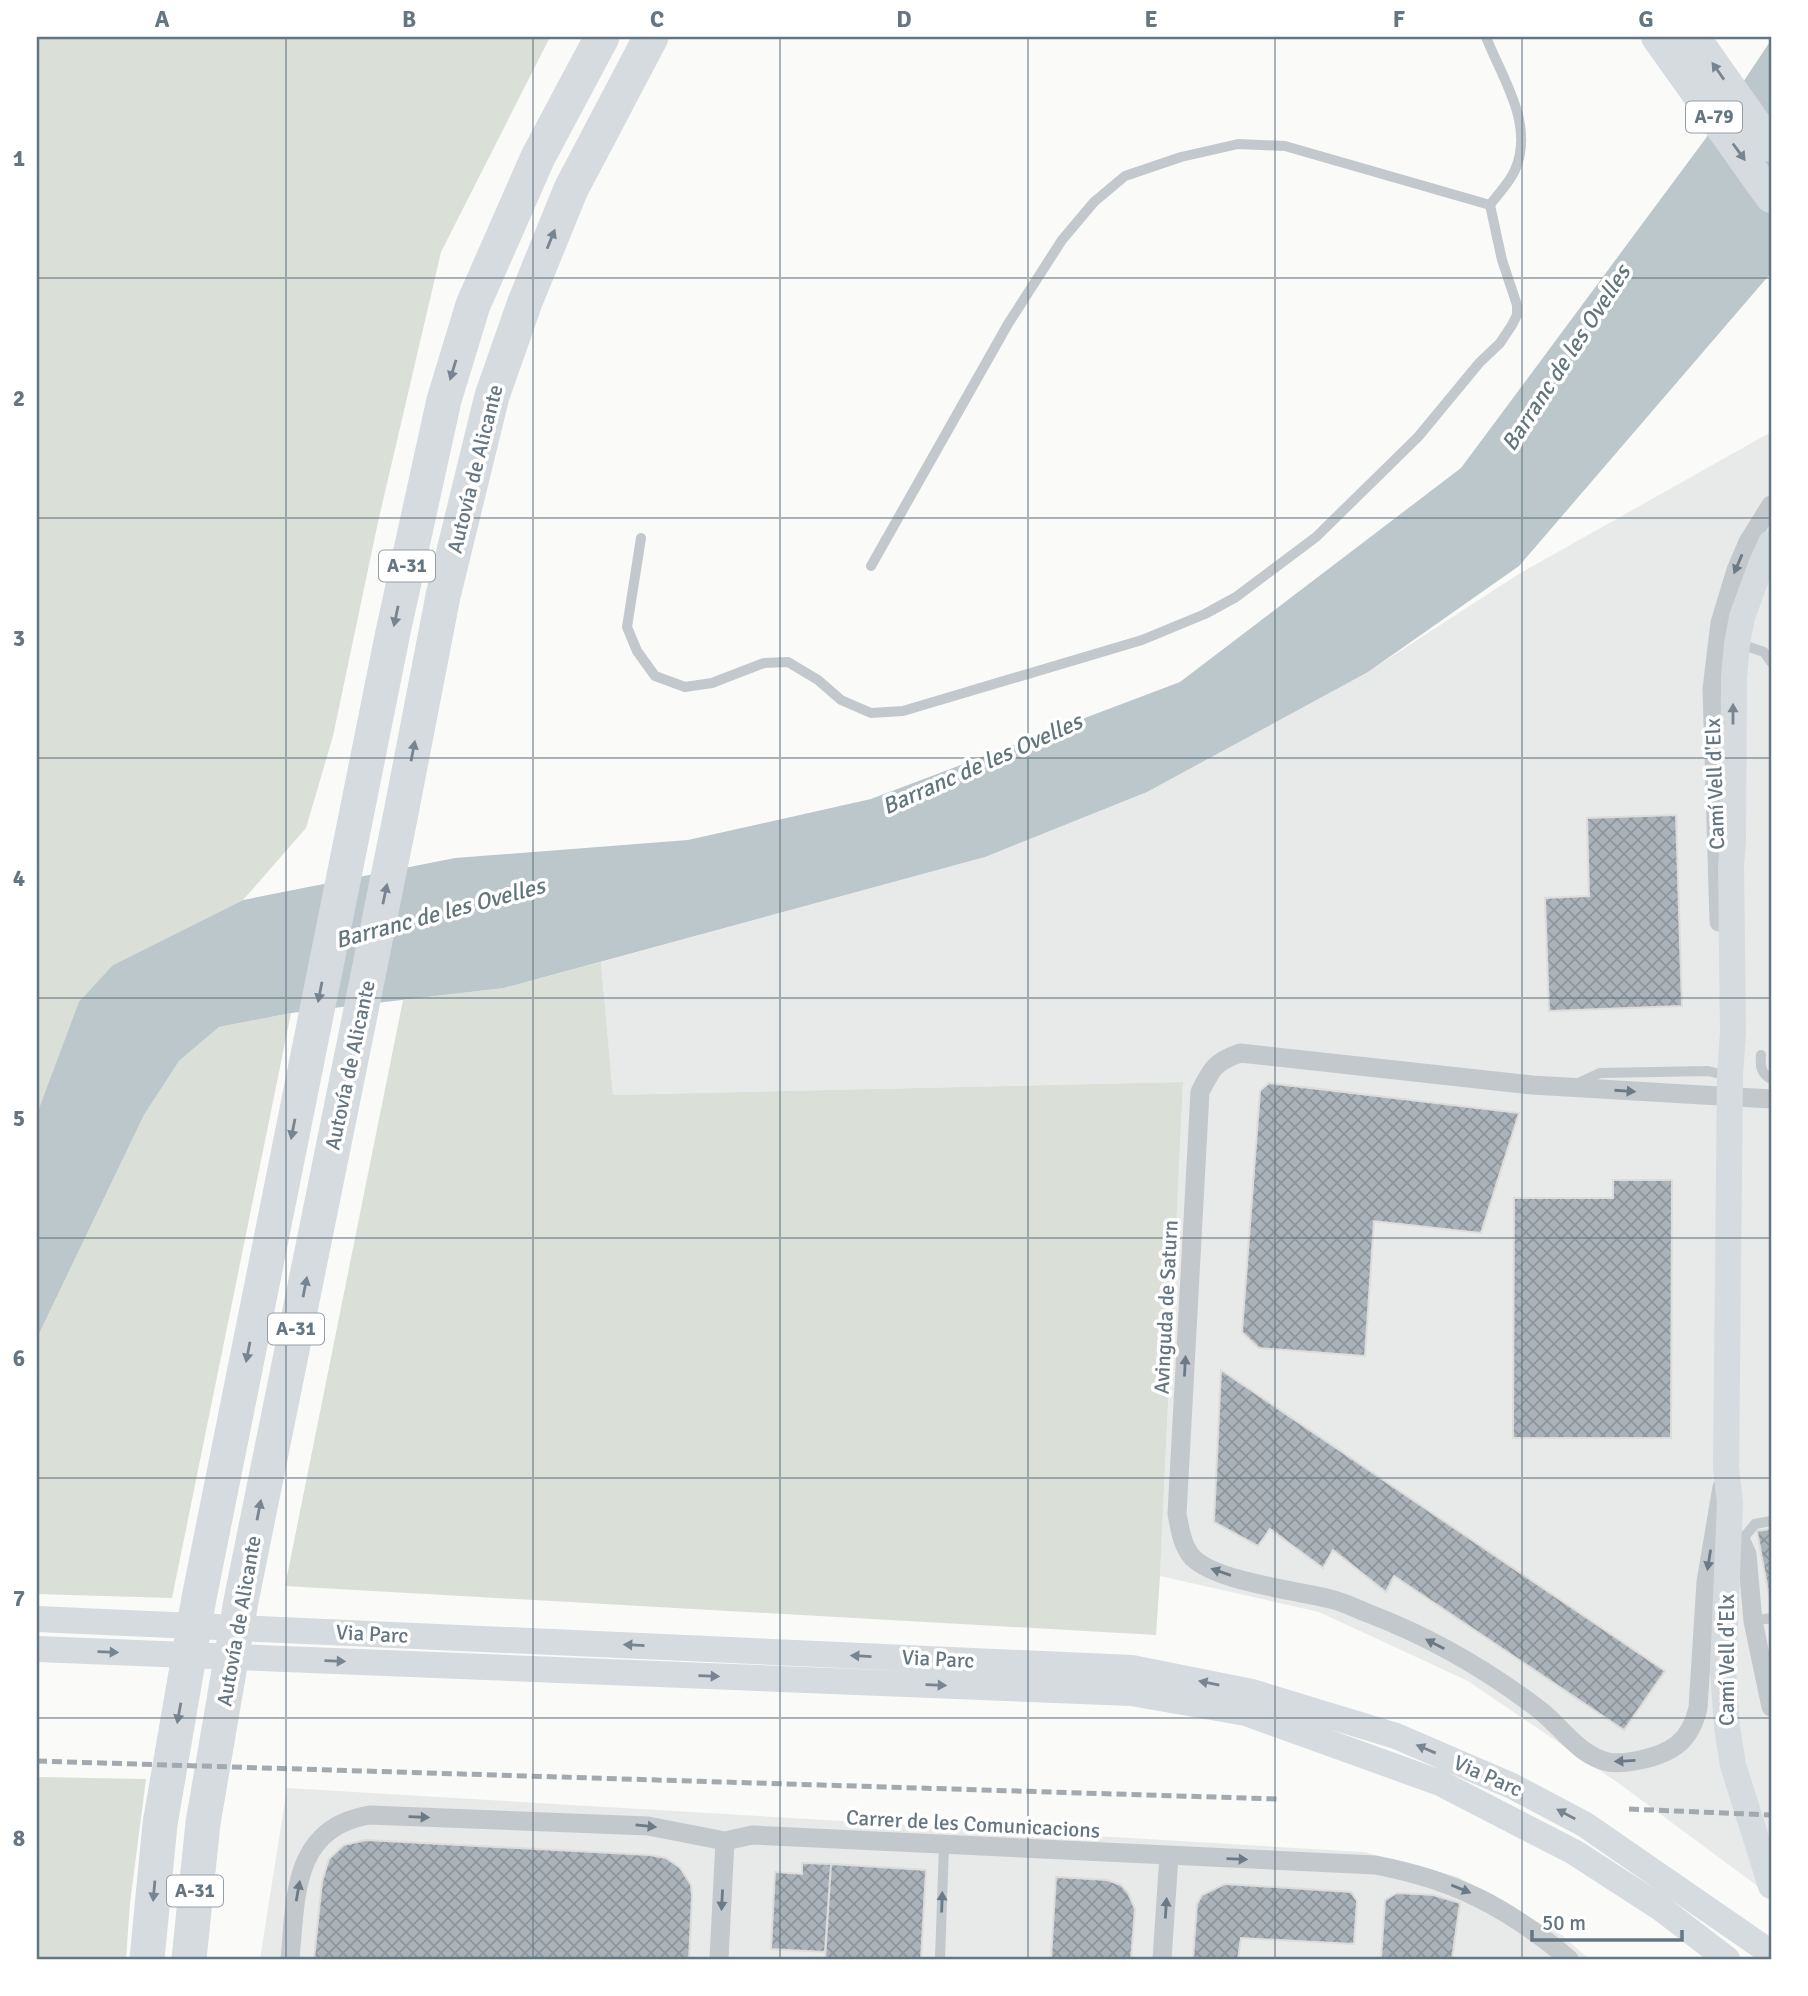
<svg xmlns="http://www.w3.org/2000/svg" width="1808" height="1996" viewBox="0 0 1808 1996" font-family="Signika,sans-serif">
<defs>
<pattern id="building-cross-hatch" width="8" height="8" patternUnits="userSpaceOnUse" patternTransform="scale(1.75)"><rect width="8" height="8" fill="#aab3b9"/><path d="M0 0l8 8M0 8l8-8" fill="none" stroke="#8e969c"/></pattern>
</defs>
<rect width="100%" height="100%" fill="#fafaf8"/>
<!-- built -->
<path fill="#e8e9e9" d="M1771 432V1896L1621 1785 1468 1681 1319 1612 1160 1576 1183 1082 613 1095 601 962 985 857 1147 792 1368 672 1517 575Z
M287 1788 1364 1852 1458 1877 1563 1936 1589 1959H260Z"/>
<!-- green -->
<path fill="#dadfd7" d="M37 37H550L441 252 378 522 333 736 306 828 243 900 113 965 37 1114Z
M601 962 613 1095 1183 1082 1160 1576 1156 1635 285 1586 403 1000 504 988Z
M291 1013 172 1598 37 1594V1338L144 1115 179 1061 219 1027Z
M37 1777 146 1779 130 1903 126 1959H37Z"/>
<!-- water -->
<path fill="#bbc7cb" d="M1771 40V273L1519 566 1368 672 1147 792 985 857 504 988 291 1013 219 1027 179 1061 144 1115 37 1338V1114L79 1002 113 965 243 900 455 858 688 840 871 799 1180 682 1461 468 1706 138Z"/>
<!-- building -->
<path fill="url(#building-cross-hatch)" stroke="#dcdcda" stroke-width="2" d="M1676 815 1682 1006 1549 1011 1545 898 1589 896 1587 818Z
M1269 1083 1519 1113 1481 1233 1374 1221 1365 1356 1259 1348 1242 1332 1260 1091Z
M1613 1180H1672L1671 1438H1513L1514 1198H1613Z
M1221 1370 1665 1671 1624 1730 1394 1576 1386 1592 1333 1550 1323 1568 1270 1529 1258 1546 1214 1522Z
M1771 1529V1601H1770L1757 1531Z
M366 1840 649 1855 666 1858 680 1868 691 1885 692 1896 689 1959H314L322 1882 329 1859 344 1845Z
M802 1863 831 1864 825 1952 771 1949 775 1872 802 1874Z
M831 1864 926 1870 921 1959H825Z
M1056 1877 1107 1880 1121 1885 1128 1893 1135 1909 1131 1959H1051Z
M1225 1884 1351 1892 1357 1901 1354 1944 1241 1938 1238 1959H1193L1197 1904 1202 1895Z
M1397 1893 1433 1895 1460 1903 1452 1959H1381L1385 1900Z"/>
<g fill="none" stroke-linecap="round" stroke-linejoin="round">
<!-- service -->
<path stroke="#c3c8cc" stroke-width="10" d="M1486 37C1502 78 1535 124 1515 170 1510 182 1498 194 1490 205
M641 538 627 627 637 651 655 676 685 687 712 683 764 663 788 662 818 680 841 700 871 713 903 711 1142 640 1205 614 1236 597 1316 537 1418 437 1480 362 1500 343 1512 325 1517 315V305L1502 260 1490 205
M871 566 1008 324 1062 240 1094 202 1125 176 1181 157 1238 144 1285 146 1490 205
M1740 644 1764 652 1771 662
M1761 1055C1760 1067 1761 1073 1771 1079
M1576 1084 1600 1073 1708 1071 1729 1076
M1741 1541 1755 1524 1771 1521
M1753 1621 1771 1618
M940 1959 944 1845"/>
<!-- minor -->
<path stroke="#c3c8cc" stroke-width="19" d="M1719 922 1712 689 1720 623 1736 570 1748 542 1771 505
M1722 1487 1706 1582 1698 1708C1690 1742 1672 1753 1640 1760 1630 1762 1617 1764 1608 1762 1580 1756 1562 1728 1541 1711 1489 1671 1430 1637 1370 1614 1357 1609 1344 1602 1330 1599 1295 1590 1218 1582 1193 1558 1182 1546 1180 1529 1177 1514L1200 1092C1212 1068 1215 1062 1240 1053L1532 1085 1771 1099
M1728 1540 1741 1541 1747 1554 1753 1621 1771 1707
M290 1959C296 1897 292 1828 369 1815L648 1826 725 1841 752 1835 1375 1865C1455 1880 1507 1907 1569 1959
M719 1959 725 1841
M1162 1959 1169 1856"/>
<!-- secondary -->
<path stroke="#d6dbdf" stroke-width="26" d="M1771 543 1761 565 1742 617 1737 644 1734 677 1733 840 1731 867 1733 1032 1730 1076 1726 1467 1730 1503 1723 1670 1727 1727 1733 1765 1771 1886
M37 1619 1132 1668 1252 1692 1396 1736 1512 1786 1584 1824 1771 1953
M37 1649 1131 1693 1246 1713 1440 1783 1574 1852 1659 1907 1727 1959"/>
<!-- trunk -->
<path stroke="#d6dbdf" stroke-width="32" d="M1657 37 1771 197
M1694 37 1771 146"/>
<!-- motorway -->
<path stroke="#d6dbdf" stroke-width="35" d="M147 1959 160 1824 199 1598 393 632 444 400 473 305 538 157 602 37
M189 1959 203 1823 241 1601 400 818 443 596 492 396 525 302 571 189 651 37"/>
<!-- rail -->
<path stroke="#a2aab0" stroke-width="5" stroke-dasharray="10 5" stroke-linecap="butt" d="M37 1761 1278 1799
M1629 1809 1771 1815"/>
</g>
<!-- one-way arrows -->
<defs><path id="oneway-solid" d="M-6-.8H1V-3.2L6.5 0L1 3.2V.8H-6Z" transform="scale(1.75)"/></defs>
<g fill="#768591">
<use href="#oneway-solid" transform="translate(1718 71) rotate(-125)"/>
<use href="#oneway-solid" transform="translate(1739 152) rotate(54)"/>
<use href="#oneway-solid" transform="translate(551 239) rotate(-68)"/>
<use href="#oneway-solid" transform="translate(453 370) rotate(107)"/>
<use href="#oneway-solid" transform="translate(396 616) rotate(102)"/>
<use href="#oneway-solid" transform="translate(1733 714) rotate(-90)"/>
<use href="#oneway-solid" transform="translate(413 751) rotate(-79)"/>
<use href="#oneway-solid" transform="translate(385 894) rotate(-78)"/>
<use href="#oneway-solid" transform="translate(320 992) rotate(101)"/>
<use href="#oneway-solid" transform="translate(293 1129) rotate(101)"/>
<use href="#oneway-solid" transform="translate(305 1287) rotate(-79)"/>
<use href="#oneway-solid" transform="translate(248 1352) rotate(101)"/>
<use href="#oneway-solid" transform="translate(259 1510) rotate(-79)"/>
<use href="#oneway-solid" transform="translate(634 1645) rotate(-177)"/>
<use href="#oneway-solid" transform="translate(108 1652) rotate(2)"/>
<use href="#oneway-solid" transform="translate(861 1656) rotate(-177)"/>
<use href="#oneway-solid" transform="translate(335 1661) rotate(2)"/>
<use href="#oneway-solid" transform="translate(709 1676) rotate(2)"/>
<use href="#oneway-solid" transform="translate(1209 1683) rotate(-169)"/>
<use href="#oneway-solid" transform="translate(936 1685) rotate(2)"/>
<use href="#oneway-solid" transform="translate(179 1713) rotate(100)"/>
<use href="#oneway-solid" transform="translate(1426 1749) rotate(-157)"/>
<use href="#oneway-solid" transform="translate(1566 1814) rotate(-152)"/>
<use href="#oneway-solid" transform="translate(154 1891) rotate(95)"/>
</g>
<g fill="#6a7a87">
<use href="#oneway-solid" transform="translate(1738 564) rotate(113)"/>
<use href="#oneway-solid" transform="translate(1625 1091) rotate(4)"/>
<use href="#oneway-solid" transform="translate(1185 1366) rotate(-87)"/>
<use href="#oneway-solid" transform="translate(1709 1560) rotate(99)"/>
<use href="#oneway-solid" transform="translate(1221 1572) rotate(-161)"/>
<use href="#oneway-solid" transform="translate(1435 1644) rotate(-153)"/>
<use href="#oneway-solid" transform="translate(1625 1761) rotate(177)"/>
<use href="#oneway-solid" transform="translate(419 1817) rotate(2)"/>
<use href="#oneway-solid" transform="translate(646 1826) rotate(6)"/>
<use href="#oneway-solid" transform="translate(1237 1859) rotate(2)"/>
<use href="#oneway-solid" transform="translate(1461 1889) rotate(22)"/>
<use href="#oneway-solid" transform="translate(298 1891) rotate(-80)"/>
<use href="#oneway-solid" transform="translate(722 1900) rotate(93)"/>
<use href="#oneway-solid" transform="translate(942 1902) rotate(-88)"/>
<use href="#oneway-solid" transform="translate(1166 1908) rotate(-86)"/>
</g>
<!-- grid -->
<path fill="none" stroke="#657683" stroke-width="2" stroke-opacity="0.55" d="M286 37V1959M533 37V1959M780 37V1959M1028 37V1959M1275 37V1959M1522 37V1959M37 278H1771M37 518H1771M37 758H1771M37 998H1771M37 1238H1771M37 1478H1771M37 1718H1771"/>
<g text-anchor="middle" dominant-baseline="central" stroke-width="7" stroke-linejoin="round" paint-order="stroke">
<!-- shield labels -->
<g fill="#fff" stroke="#939fa8" stroke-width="2">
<rect x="1686" y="101.5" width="56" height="31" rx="5"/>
<rect x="379" y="550.5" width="56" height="31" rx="5"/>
<rect x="268" y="1313.5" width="56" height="31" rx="5"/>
<rect x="167" y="1875.5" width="56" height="31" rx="5"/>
</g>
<g font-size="19" font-weight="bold" fill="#657683">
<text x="1714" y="117">A-79</text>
<text x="407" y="566">A-31</text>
<text x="296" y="1329">A-31</text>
<text x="195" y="1891">A-31</text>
</g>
<!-- street labels -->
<g font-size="21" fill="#657683" stroke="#fff">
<text transform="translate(475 469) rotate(-76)">Autovía de Alicante</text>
<text transform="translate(1715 784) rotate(-92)">Camí Vell d'Elx</text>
<text transform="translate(350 1065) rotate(-78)">Autovía de Alicante</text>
<text transform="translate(1166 1307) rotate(-87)">Avinguda de Saturn</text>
<text transform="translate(239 1621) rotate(-80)">Autovía de Alicante</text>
<text transform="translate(372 1634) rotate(3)">Via Parc</text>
<text transform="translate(938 1659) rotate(3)">Via Parc</text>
<text transform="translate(1727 1660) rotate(-90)">Camí Vell d'Elx</text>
<text transform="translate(1488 1776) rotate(24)">Via Parc</text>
<text transform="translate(973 1824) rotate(3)">Carrer de les Comunicacions</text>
</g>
<!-- water labels -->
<g font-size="23" font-style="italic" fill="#60757c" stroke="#fff">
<text transform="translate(1566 358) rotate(-57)">Barranc de les Ovelles</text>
<text transform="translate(982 764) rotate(-24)">Barranc de les Ovelles</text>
<text transform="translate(440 913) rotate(-15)">Barranc de les Ovelles</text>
</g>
</g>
<!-- border -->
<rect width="1808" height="1996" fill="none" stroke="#ffffff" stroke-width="77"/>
<!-- scale -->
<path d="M1532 1930v10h150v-10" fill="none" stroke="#657683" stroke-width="3.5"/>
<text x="1542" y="1930" font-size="21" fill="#657683" stroke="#ffffff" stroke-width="5" paint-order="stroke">50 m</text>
<rect x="38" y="38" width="1732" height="1920" fill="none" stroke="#657683" stroke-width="2.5"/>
<g font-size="23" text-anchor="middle" font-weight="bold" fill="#657683">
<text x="162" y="27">A</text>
<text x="409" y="27">B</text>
<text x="657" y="27">C</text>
<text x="904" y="27">D</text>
<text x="1151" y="27">E</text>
<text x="1399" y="27">F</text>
<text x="1646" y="27">G</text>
<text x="19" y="166">1</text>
<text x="19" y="406">2</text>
<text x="19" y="646">3</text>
<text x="19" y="886">4</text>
<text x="19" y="1126">5</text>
<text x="19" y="1366">6</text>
<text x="19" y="1606">7</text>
<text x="19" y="1846">8</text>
</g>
</svg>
